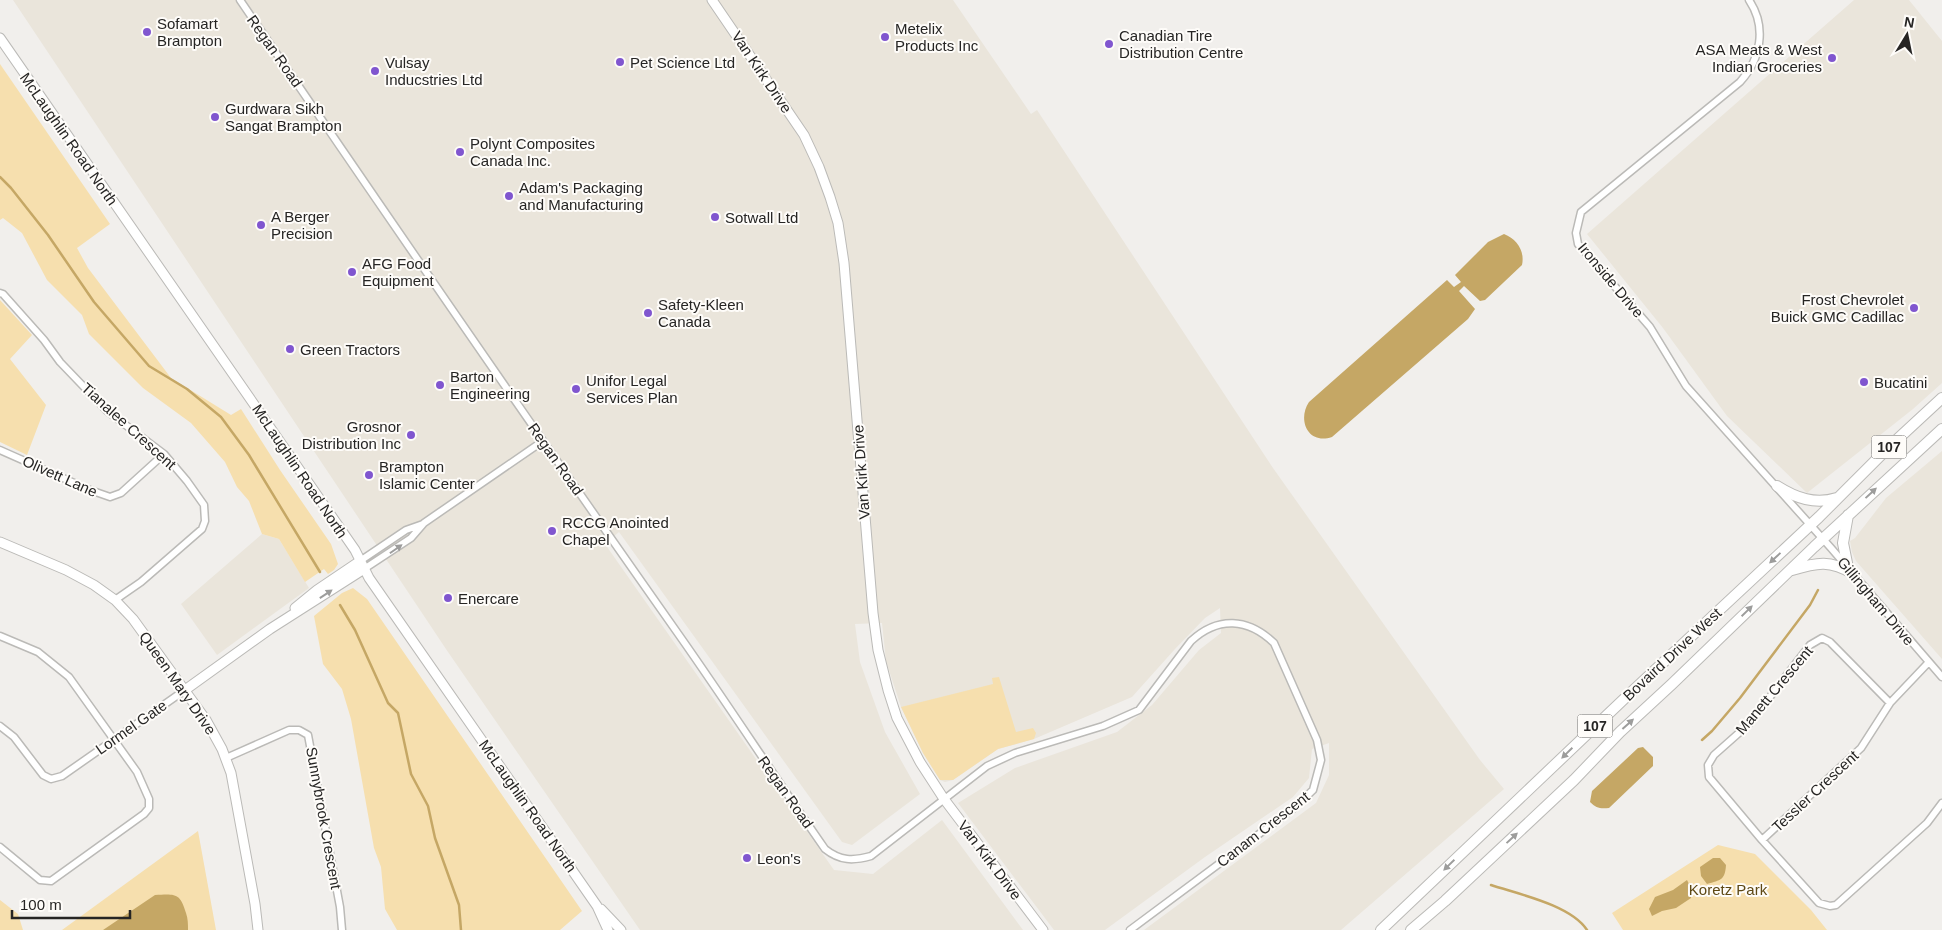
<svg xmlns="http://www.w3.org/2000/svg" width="1942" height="930" viewBox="0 0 1942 930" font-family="Arial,sans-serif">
<rect width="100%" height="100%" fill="#f1efec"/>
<!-- built -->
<path fill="#eae5db" d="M13 0H953L1031 114 1037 110 1273 468 1480 760 1504 789 1341 930H1144L1316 803 1329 775V743L1312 749 1309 778 1293 797 1205 857 1105 930H1054L958 803 1015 768 1117 732 1152 705 1199 650 1221 633 1220 608 1205 618 1175 649 1132 697 1034 739 998 749 953 780 945 782 940 780 923 753 901 707 886 661 882 623 855 624 860 662 885 732 920 794 852 845 842 842 619 532 605 544 834 870 873 874 942 820 1023 930H640L448 652Z
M1854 0H1909L1942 41V383L1913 409 1807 493 1727 416 1663 328 1587 234Z
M1942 451V659L1856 561 1852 552 1850 541 1855 538 1886 498Z
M262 534 279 539 309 588 217 655 181 604Z"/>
<!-- green -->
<path fill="#f6dfae" d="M0 64 110 224 77 248 88 268 171 378 231 415 241 409 280 470 331 544 338 564 334 570 328 574 324 569 305 582 279 539 262 534 249 501 237 487 225 462 191 423 143 388 89 334 82 315 47 280 22 233 3 218 0 220Z
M0 300 32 335 10 359 46 405 27 455 0 442Z
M353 588 367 599 582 911 560 930H397L385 909 381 867 374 848 351 719 342 689 323 664 314 616 342 593Z
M999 677 1016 732 1033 728 1036 733 1034 739 998 749 953 780H940L923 753 901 707 993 684 992 678Z
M198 831 216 930H62Z
M1718 845 1755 854 1811 910 1827 930H1623L1612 913Z
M0 900 18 914 23 930H0Z"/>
<!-- water -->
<path fill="#c5a765" d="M1504 234C1517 239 1525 251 1522 265L1485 300 1480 301 1464 286 1459 291 1475 309 1468 319 1332 437C1308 445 1297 420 1309 402L1447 280 1454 287 1461 282 1455 275 1488 242Z
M1643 747 1653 757V766L1609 808C1600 809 1596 808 1590 802L1592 791 1638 748Z
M1713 858H1720L1726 865C1725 880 1721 880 1707 884L1701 876 1700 867Z
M1687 880 1692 890 1691 898 1676 908 1662 911 1652 916 1649 909 1655 897 1673 890Z
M155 895C176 894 180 893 186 913 188 919 188 924 188 930H103Z"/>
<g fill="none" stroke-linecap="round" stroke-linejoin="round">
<!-- stream -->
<path stroke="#c5a765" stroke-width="2.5" d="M0 177 11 188 48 235 94 302 149 366 187 389 221 417 249 455 320 572
M340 605 355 630 388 703 398 713 411 774 428 806 435 838 459 905 461 930
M1702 740 1712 731 1740 698 1810 605 1818 590
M1491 885C1518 894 1571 905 1587 930"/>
<!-- street casing -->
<g stroke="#bbbab7" stroke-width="9">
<path id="street" d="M240 0C385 213 531 425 679 635 729 706 776 779 825 849 840 861 853 861 871 856L987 766 1015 753 1103 726 1139 710 1191 641C1218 616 1248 618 1274 643L1317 740 1321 760 1313 790 1294 808 1130 930
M1749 0C1767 27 1761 59 1740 82L1581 212 1576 233 1578 244 1650 327 1686 386 1831 548 1942 677
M0 293 3 294 44 340 60 362 107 411 164 454 187 481 204 505 205 521 202 529 141 582 115 600
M0 450 90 490 110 497 121 493 164 454
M360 561 406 530 423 524
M364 569 411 538 424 523 437 514 543 441
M0 636 38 652 69 677 137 772 149 799V808L144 814 51 881 40 880 0 847
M1928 663 1890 703 1861 748 1762 840 1819 903 1830 906 1836 905 1927 823 1942 803
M0 726 14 737 43 775 51 779 62 776 185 690
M226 758 289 730H299L308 735 340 907 342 930
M1762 840 1709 777 1708 765 1714 755 1749 724 1810 645 1822 638 1830 642 1890 703"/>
</g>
<!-- secondary casing -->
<g stroke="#bbbab7" stroke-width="11">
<path id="secondary" d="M712 0 804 135 819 167 830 197 838 223 844 263 873 613 878 650 888 690 897 718 920 762 944 799 1043 930
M0 38 355 550 369 578 597 906 608 930
M0 542 66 570 94 585 115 600 133 619 206 720 222 749 231 773 255 904 258 930
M295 608 317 590 360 561
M185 690 270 629 364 569
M601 909 621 930"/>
</g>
<!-- primary casing -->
<g stroke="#bbbab7" stroke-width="12">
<path id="primary" d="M1777 486C1796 498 1815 505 1837 498
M1848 568 1843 543 1848 515
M1792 570C1818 562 1830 560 1854 574
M1381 930 1624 699 1819 517 1889 447 1942 398
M1411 930 1445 901 1574 780 1620 732 1672 684 1814 547 1942 429"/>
</g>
<!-- street -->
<use href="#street" stroke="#fff" stroke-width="6"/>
<!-- secondary -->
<use href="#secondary" stroke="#fff" stroke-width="9"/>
<!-- primary -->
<use href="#primary" stroke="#fff" stroke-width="10"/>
</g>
<!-- one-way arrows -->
<defs><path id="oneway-solid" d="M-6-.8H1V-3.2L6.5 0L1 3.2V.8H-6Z" transform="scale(1.25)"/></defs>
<g fill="#9d9d9c">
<use href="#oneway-solid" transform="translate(1871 493) rotate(-43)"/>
<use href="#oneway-solid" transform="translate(396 549) rotate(-35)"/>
<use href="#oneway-solid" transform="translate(1775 558) rotate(137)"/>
<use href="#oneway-solid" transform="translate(326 594) rotate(-34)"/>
<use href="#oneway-solid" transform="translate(1747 611) rotate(-44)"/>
<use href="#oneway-solid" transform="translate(1628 724) rotate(-42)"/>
<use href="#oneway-solid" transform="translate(1567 753) rotate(136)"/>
<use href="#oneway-solid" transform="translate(1512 838) rotate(-43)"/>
<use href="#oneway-solid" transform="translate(1449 865) rotate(136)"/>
</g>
<!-- markers -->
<g fill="#8056cf" stroke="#fefcf9" stroke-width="2">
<circle cx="147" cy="32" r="5"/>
<circle cx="885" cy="37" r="5"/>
<circle cx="1109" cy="44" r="5"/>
<circle cx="1832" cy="58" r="5"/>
<circle cx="620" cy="62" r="5"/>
<circle cx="375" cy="71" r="5"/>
<circle cx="215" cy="117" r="5"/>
<circle cx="460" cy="152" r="5"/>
<circle cx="509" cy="196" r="5"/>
<circle cx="715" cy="217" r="5"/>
<circle cx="261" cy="225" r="5"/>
<circle cx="352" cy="272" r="5"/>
<circle cx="1914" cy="308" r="5"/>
<circle cx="648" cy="313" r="5"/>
<circle cx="290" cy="349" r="5"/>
<circle cx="1864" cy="382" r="5"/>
<circle cx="440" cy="385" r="5"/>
<circle cx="576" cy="389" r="5"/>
<circle cx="411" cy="435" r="5"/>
<circle cx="369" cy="475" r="5"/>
<circle cx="552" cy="531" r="5"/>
<circle cx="448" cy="598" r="5"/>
<circle cx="747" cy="858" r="5"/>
</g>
<g text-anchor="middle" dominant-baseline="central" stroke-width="4" stroke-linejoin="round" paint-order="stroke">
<!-- shield labels -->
<g fill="#fefcf9" stroke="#676664" stroke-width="1">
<rect x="1871.5" y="435.5" width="35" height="23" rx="4"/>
<rect x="1577.5" y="714.5" width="35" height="23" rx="4"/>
</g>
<g font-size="14" font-weight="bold" fill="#262524">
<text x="1889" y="447">107</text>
<text x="1595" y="726">107</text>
</g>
<!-- poi labels -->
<g font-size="15" fill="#262524" stroke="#fefcf9" text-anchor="start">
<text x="157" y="23">Sofamart<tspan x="157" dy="17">Brampton</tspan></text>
<text x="895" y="28">Metelix<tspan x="895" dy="17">Products Inc</tspan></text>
<text x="1119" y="35">Canadian Tire<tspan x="1119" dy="17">Distribution Centre</tspan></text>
<text x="1822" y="49" text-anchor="end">ASA Meats &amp; West<tspan x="1822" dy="17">Indian Groceries</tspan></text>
<text x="385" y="62">Vulsay<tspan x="385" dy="17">Inducstries Ltd</tspan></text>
<text x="630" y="62">Pet Science Ltd</text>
<text x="225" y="108">Gurdwara Sikh<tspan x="225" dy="17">Sangat Brampton</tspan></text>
<text x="470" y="143">Polynt Composites<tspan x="470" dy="17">Canada Inc.</tspan></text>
<text x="519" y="187">Adam's Packaging<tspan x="519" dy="17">and Manufacturing</tspan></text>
<text x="271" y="216">A Berger<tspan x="271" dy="17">Precision</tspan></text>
<text x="725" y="217">Sotwall Ltd</text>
<text x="362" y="263">AFG Food<tspan x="362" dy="17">Equipment</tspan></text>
<text x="1904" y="299" text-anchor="end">Frost Chevrolet<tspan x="1904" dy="17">Buick GMC Cadillac</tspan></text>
<text x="658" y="304">Safety-Kleen<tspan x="658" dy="17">Canada</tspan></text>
<text x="300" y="349">Green Tractors</text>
<text x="450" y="376">Barton<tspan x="450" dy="17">Engineering</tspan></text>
<text x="586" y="380">Unifor Legal<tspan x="586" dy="17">Services Plan</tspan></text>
<text x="1874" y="382">Bucatini</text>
<text x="401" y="426" text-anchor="end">Grosnor<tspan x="401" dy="17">Distribution Inc</tspan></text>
<text x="379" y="466">Brampton<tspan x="379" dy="17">Islamic Center</tspan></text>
<text x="562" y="522">RCCG Anointed<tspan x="562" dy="17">Chapel</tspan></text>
<text x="458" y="598">Enercare</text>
<text x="757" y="858">Leon's</text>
</g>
<!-- street labels -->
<g font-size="15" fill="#262524" stroke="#fefcf9">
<text transform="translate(275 51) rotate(55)">Regan Road</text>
<text transform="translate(762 72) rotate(56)">Van Kirk Drive</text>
<text transform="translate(69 139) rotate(55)">McLaughlin Road North</text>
<text transform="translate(1611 280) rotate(50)">Ironside Drive</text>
<text transform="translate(129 426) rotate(42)">Tianalee Crescent</text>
<text transform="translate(556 459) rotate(55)">Regan Road</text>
<text transform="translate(300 471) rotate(56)">McLaughlin Road North</text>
<text transform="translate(861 472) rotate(-94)">Van Kirk Drive</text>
<text transform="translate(60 476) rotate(24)">Olivett Lane</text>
<text transform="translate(1876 601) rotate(50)">Gillingham Drive</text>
<text transform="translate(1672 654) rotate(-43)">Bovaird Drive West</text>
<text transform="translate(178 683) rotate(55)">Queen Mary Drive</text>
<text transform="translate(1774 690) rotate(-50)">Manett Crescent</text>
<text transform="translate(131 727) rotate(-35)">Lormel Gate</text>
<text transform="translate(1815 791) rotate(-43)">Tessler Crescent</text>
<text transform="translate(786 792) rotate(55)">Regan Road</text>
<text transform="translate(528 806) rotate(55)">McLaughlin Road North</text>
<text transform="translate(324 818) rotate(80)">Sunnybrook Crescent</text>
<text transform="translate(1263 829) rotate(-38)">Canam Crescent</text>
<text transform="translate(990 860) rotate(53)">Van Kirk Drive</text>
</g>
<!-- park labels -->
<g font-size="15" fill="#5e4915" stroke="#fefcf9">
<text x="1728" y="889">Koretz Park</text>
</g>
</g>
<!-- north arrow -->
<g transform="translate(1907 35) rotate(10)" stroke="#fefcf9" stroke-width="4" paint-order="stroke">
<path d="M0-4L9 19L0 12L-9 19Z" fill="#262524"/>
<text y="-8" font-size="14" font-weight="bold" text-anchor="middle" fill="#262524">N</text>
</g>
<!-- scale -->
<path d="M12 910v8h118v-8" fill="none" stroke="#262524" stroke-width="2.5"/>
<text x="20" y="910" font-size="15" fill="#262524" stroke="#fefcf9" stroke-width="4" paint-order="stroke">100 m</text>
</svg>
